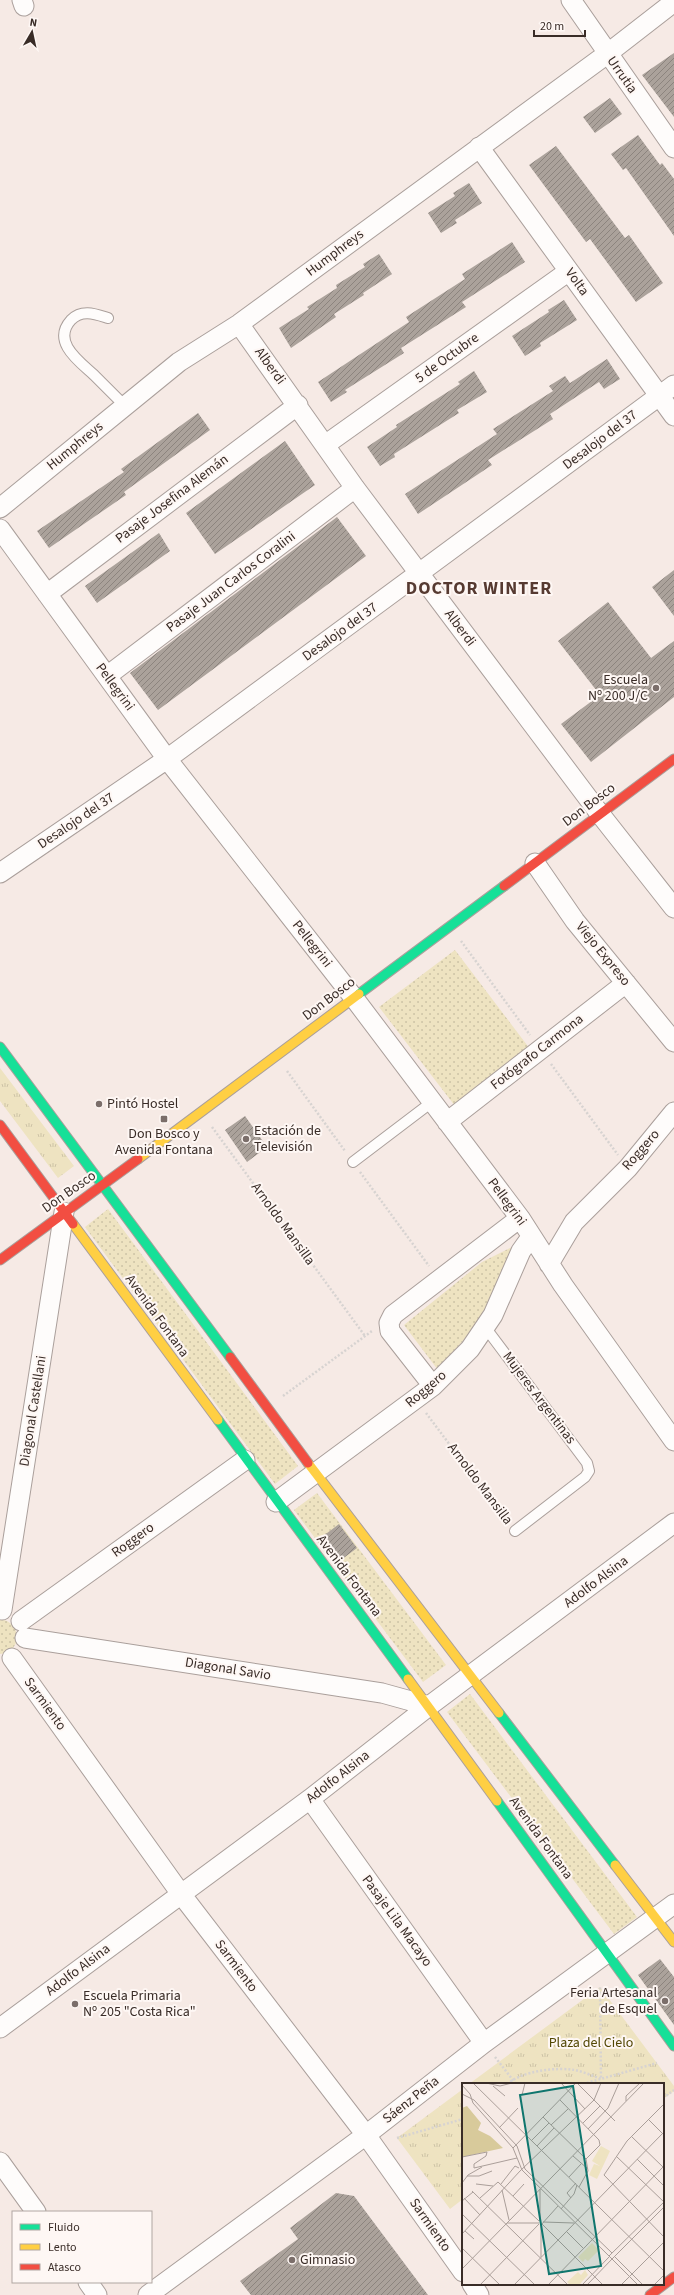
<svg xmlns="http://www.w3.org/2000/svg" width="674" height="2295" viewBox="0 0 674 2295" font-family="'Source Sans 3',sans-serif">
<defs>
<pattern id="grass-dots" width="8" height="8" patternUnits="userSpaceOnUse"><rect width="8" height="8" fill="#eee3c1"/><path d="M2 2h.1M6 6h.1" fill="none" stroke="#cdc3a6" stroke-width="1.8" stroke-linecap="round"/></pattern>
<pattern id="park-tufts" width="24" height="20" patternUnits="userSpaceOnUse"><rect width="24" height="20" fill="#eee3c1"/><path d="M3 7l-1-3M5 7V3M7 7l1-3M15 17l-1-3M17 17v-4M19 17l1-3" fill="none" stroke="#cdc3a6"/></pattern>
<pattern id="building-hatch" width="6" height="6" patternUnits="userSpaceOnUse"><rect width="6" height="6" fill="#aba29b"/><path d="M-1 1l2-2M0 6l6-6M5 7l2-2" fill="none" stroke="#8c847e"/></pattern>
</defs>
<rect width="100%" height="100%" fill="#f6eae5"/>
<!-- grass -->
<path fill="url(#grass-dots)" d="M455 950 530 1049 455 1106 379 1007Z
M108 1209 298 1466 275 1484 85 1227Z
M514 1246 479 1322 438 1370 404 1325 482 1262Z
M317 1493 446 1665 423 1682 294 1510Z
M0 1619C22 1622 23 1652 0 1654Z
M470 1694 637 1917 614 1934 447 1712Z"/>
<!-- park -->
<path fill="url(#park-tufts)" d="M0 1068 74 1166 58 1178 0 1101Z
M600 1987 674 2086V2091L663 2099V2084H469Z
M463 2089V2199L450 2209 397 2138Z"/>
<!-- building -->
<path fill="url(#building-hatch)" d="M674 53V117L642 75Z
M610 98 622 114 595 133 583 117Z
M638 135 660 165 662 163 674 179V236L626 168 623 170 611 154Z
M556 146 625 238 629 235 663 283 636 302 590 239 586 242 529 165Z
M469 183 482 203 455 220 457 223 441 233 428 213 455 196 453 193Z
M512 242 525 262 462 302 466 307 401 348 404 353 345 390 347 392 331 402 318 382 409 322 406 317 465 279 462 274Z
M379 254 392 274 363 293 364 295 334 314 336 317 291 348 279 328 309 309 307 307 337 288 336 285 365 267 363 264Z
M564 300 577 320 540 343 541 346 525 356 512 336 549 312 548 310Z
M607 359 620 379 604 389 599 382 550 414 553 419 488 460 492 465 418 514 405 494 497 434 493 429 553 391 549 386 565 376 570 383Z
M474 371 487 392 457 410 459 413 394 454 395 457 380 466 367 447 397 427 396 425 460 384 458 382Z
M198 413 210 430 124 492 126 495 49 548 37 531 124 472 121 469Z
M285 441 315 485 215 554 186 513Z
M337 517 366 556 158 710 130 673Z
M159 533 170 551 97 603 85 586Z
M674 570V616L652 587Z
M608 602 651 658 674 641V697L591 762 561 724 600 695 558 641Z
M245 1116 267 1147 247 1162 225 1130Z
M339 1524 357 1548 341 1560 322 1537Z
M660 1959 674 1977V2025L638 1975Z
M336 2193 354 2196 428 2295H251L240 2281 298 2239 290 2228Z"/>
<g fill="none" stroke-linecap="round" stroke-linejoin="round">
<!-- lane casing -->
<g stroke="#aa9f9b" stroke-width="12">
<path id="lane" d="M108 318C95 314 82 309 71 320 51 342 80 362 94 375 104 385 115 396 125 406
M353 1162 432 1102
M485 1327 587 1463 589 1471 585 1477 515 1531"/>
</g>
<!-- street casing -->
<g stroke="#aa9f9b" stroke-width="21">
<path id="street" d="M22 0 24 6
M571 0 674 148
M479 147 674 416
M239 324 355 488 600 814 674 908
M325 445 569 271
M0 508 179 362 239 324 607 54 674 2
M0 529 167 759 354 998 520 1218 563 1285 674 1441
M47 594 298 405
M107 676 355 488
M535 863 575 921 674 1042
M0 873 167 759 674 385
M447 1122 626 983
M549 1264 574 1222 628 1168 674 1112
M433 1386 390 1331 389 1323 393 1315 520 1218
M276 1502 433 1386 470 1349 493 1315 521 1251 531 1237
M2 1610 64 1212
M21 1621 245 1460
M25 1638 382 1693 429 1706
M12 1658 181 1894 366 2135 463 2272
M310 1799 484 2043
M0 2028 310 1799 429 1706 674 1523
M0 2162 36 2212
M88 2282 97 2295
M472 2284 479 2295
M148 2295 366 2135 484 2043 674 1904"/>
</g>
<!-- fast casing -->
<g stroke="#aa9f9b" stroke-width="11">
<path id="fast" d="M359 994 504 886
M0 1047 230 1357
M218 1420 408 1679
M499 1713 615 1865
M497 1801 674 2046"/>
</g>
<!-- slow casing -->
<g stroke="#aa9f9b" stroke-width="11">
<path id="slow" d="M138 1159 359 994
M73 1224 218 1420
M308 1463 499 1713
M408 1679 497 1801
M615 1865 674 1942"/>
</g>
<!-- jam casing -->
<g stroke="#aa9f9b" stroke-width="11">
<path id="jam" d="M504 886 674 759
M0 1125 73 1224
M0 1260 138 1159
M230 1357 308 1463
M650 2295 674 2277"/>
</g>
<!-- path -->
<path stroke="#d7d3d1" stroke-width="2.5" stroke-dasharray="2 2" stroke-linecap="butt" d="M461 941 530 1035
M551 1064 618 1155
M287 1071 345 1151
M212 1127 365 1336
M360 1172 429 1266
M283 1396 372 1331
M426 1413 507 1521
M495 2057 516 2084
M507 2084C523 2071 554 2067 575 2070 584 2072 593 2076 601 2079L600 1987
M583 2084 657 2063
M663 2098 674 2090
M397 2138 463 2119"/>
<!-- lane -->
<use href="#lane" stroke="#fefcfb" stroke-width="10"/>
<!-- street -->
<use href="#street" stroke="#fefcfb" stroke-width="19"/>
<!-- fast -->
<use href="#fast" stroke="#16e098" stroke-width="9"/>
<!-- slow -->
<use href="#slow" stroke="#ffcf43" stroke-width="9"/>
<!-- jam -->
<use href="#jam" stroke="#f24e42" stroke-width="9"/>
</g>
<!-- markers -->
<g fill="#7b6e6a" stroke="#fef7f4" stroke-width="1.5">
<circle cx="656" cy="688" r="4"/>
<circle cx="99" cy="1104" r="4"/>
<rect x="160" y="1115" width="8" height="8" rx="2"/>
<circle cx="246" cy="1139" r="4"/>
<circle cx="665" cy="2001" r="4"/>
<circle cx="75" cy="2004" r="4"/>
<circle cx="292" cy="2260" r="4"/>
</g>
<g text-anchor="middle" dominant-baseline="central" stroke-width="4" stroke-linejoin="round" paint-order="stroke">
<!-- street labels -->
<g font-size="14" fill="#392c27" stroke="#fef7f4">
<text transform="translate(622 75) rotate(55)">Urrutia</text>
<text transform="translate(335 253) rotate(-37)">Humphreys</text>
<text transform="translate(577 282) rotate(54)">Volta</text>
<text transform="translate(447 358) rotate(-36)">5 de Octubre</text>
<text transform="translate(270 366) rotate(54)">Alberdi</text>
<text transform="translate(600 440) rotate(-37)">Desalojo del 37</text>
<text transform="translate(75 446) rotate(-39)">Humphreys</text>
<text transform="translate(172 499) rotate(-37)">Pasaje Josefina Alemán</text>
<text transform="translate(231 582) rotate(-37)">Pasaje Juan Carlos Coralini</text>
<text transform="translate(460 628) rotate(53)">Alberdi</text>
<text transform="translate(340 632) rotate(-36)">Desalojo del 37</text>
<text transform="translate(115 687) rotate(54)">Pellegrini</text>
<text transform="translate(589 805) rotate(-37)">Don Bosco</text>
<text transform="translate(76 821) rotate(-34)">Desalojo del 37</text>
<text transform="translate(312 944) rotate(52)">Pellegrini</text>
<text transform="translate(603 954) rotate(51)">Viejo Expreso</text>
<text transform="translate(329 999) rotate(-37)">Don Bosco</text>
<text transform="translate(537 1052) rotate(-38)">Fotógrafo Carmona</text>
<text transform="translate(641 1150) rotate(-49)">Roggero</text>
<text transform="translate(69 1192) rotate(-35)">Don Bosco</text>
<text transform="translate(507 1202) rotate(54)">Pellegrini</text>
<text transform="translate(283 1224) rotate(54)">Arnoldo Mansilla</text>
<text transform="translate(157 1316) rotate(54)">Avenida Fontana</text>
<text transform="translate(426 1389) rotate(-40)">Roggero</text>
<text transform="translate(539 1398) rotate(53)">Mujeres Argentinas</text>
<text transform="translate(33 1411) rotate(-81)">Diagonal Castellani</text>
<text transform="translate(480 1484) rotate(53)">Arnoldo Mansilla</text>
<text transform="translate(133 1540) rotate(-36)">Roggero</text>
<text transform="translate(349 1576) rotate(53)">Avenida Fontana</text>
<text transform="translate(596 1582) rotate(-37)">Adolfo Alsina</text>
<text transform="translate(228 1669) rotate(9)">Diagonal Savio</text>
<text transform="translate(45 1704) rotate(54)">Sarmiento</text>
<text transform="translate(338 1777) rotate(-38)">Adolfo Alsina</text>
<text transform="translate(541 1838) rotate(54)">Avenida Fontana</text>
<text transform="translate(397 1921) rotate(54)">Pasaje Lila Macayo</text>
<text transform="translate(236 1966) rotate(53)">Sarmiento</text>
<text transform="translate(78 1970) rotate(-37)">Adolfo Alsina</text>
<text transform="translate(411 2100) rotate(-38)">Sáenz Peña</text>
<text transform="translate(430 2225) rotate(55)">Sarmiento</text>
</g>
<!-- poi labels -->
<g font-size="14" fill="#392c27" stroke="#fef7f4" text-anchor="start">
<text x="648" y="680" text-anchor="end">Escuela<tspan x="648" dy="16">Nº 200 J/C</tspan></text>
<text x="107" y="1104">Pintó Hostel</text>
<text x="254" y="1131">Estación de<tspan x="254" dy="16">Televisión</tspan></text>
<text x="164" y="1134" text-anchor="middle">Don Bosco y<tspan x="164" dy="16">Avenida Fontana</tspan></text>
<text x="657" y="1993" text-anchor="end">Feria Artesanal<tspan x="657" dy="16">de Esquel</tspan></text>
<text x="83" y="1996">Escuela Primaria<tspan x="83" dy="16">Nº 205 "Costa Rica"</tspan></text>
<text x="300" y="2260">Gimnasio</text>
</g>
<!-- park labels -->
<g font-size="14" fill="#534805" stroke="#fef7f4">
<text x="591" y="2043">Plaza del Cielo</text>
</g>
<!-- district labels -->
<g font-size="18" font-weight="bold" letter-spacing="1" fill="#563a31" stroke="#fef7f4">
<text x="479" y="588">DOCTOR WINTER</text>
</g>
</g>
<!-- overview -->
<g transform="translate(462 2083)">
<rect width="202" height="202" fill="#f6eae5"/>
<path d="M5 23 19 40 16 47 28 53 41 65 0 74V25Z" fill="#d8ca9b"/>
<path d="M130 160 137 167 126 178 123 176 121 179 116 174Z" fill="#eee3c1"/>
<path d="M123 187 126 192 117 202H108L105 199 116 189 119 192Z" fill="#eee3c1"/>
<path d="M139 63 148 68 135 96 127 92 132 81 138 83 130 78Z" fill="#eee3c1"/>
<path fill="none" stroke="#aa9e99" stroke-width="1" d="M11 0 202 188M24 0 38 3 50 0M99 0 123 26M115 0 153 38M0 2 8 11 11 20 51 65 60 87 147 173M31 3 43 13M0 11 12 17 55 63 63 86 150 170M60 12 63 0H78M98 17 137 57 138 62 124 76M164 18V13L178 0M202 21 165 58 142 92 202 154M81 34 124 76 126 88 117 104M186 36 202 52M121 40 138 23M89 42 106 26M37 45 56 25M126 46 146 25 157 0M169 53 202 85M69 58 87 40M75 63 92 45M51 65 114 0M111 73 126 86M154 73 202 119M0 74 25 69 24 73 12 81V85L55 75M175 76 202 103M5 93H17L30 88M107 94 119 81M0 100 6 92 20 84M14 101 31 103M39 101 53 83 57 85M78 106V138M40 107 47 137M10 108 106 202M51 113 62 101M2 115 18 132M18 115 36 99 77 138M109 115 105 110 114 100M0 118 11 109M99 126 112 111 115 102M0 131 73 202M81 139 112 140M45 140H77M80 141 141 202M79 142 96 123M79 142V174M3 148 12 156M105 149 121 165M0 151 58 88 132 17 139 0M0 165 38 202M153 174 181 202M150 176 202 124M0 186 182 0M18 202 77 141M52 202 202 49M86 202 202 83M120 202 147 174M125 202 150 176M159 202 202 159M176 202 147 173 202 119M192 202 202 192"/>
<path fill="#0f766e" fill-opacity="0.15" stroke="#0f766e" stroke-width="2" d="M111 3 139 183 87 191 58 12Z"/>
<rect width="202" height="202" fill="none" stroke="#392c27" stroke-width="2"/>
</g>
<!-- legend -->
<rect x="12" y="2211" width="140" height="72" fill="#fef7f4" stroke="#afa6a2"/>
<rect x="20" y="2224" width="20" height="6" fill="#16e098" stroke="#afa6a2"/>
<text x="48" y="2231" font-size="12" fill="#392c27">Fluido</text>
<rect x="20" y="2244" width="20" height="6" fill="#ffcf43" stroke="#afa6a2"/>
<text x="48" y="2251" font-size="12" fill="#392c27">Lento</text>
<rect x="20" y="2264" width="20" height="6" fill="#f24e42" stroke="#afa6a2"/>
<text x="48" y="2271" font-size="12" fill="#392c27">Atasco</text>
<!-- north arrow -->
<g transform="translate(32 32) rotate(9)" stroke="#fef7f4" stroke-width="3" paint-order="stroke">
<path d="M0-3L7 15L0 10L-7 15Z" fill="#392c27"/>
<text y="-6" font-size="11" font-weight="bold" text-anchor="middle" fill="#392c27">N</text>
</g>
<!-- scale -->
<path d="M534 30v6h51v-6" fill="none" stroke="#392c27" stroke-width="2"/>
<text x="540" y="30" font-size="12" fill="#392c27" stroke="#fef7f4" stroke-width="3" paint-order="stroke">20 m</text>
</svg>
